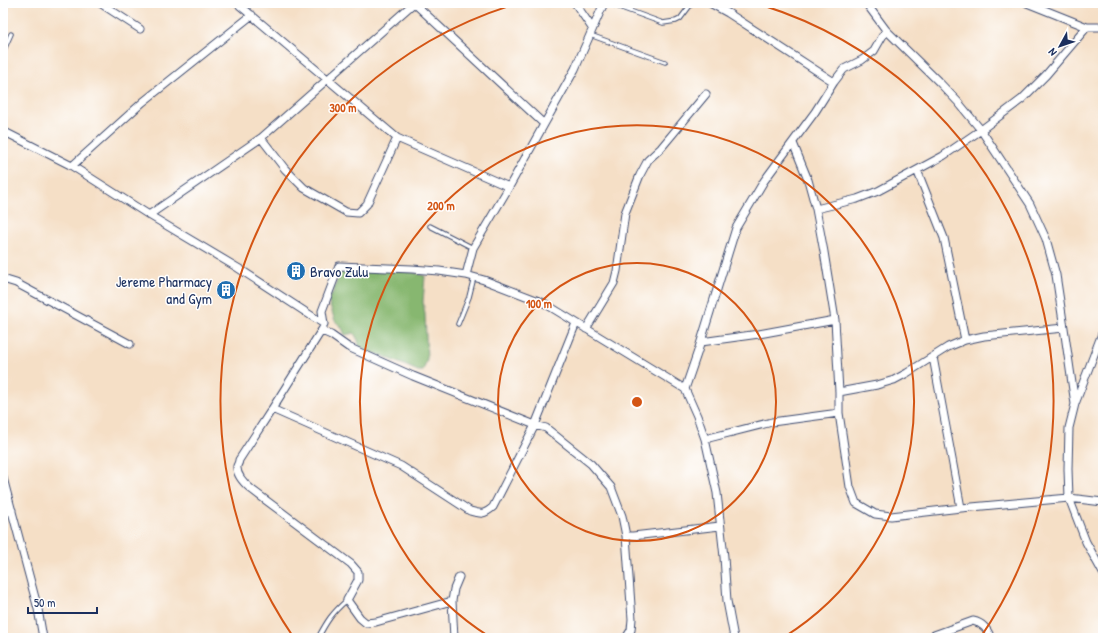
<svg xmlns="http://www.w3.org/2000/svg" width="1106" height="641" viewBox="0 0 1106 641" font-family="'Patrick Hand',sans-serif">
<rect width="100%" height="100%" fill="#fff"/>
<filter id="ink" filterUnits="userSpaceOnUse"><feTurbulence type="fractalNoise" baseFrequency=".025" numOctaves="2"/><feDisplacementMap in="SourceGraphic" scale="8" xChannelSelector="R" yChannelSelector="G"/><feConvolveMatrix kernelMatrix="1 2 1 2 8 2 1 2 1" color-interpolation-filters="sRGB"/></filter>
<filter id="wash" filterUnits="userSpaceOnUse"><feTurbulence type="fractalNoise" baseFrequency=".012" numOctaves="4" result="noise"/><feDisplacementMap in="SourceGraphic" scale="16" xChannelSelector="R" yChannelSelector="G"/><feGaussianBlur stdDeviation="0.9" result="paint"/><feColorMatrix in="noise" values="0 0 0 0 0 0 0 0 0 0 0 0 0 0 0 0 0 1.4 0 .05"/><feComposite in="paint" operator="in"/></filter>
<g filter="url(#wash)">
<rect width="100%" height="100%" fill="#f5dfc6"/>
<!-- forest -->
<path fill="#87b770" stroke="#517367" d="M341 268 355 271 386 270 412 272 425 276 423 302 425 314 427 359 423 371H418L386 357 365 350 359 346 358 340 354 333 345 335 342 328 335 321 328 300 333 292Z"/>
</g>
<g filter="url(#ink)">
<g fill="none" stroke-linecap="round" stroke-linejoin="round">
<!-- lane casing -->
<g stroke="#3c496e" stroke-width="5.5">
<path id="lane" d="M608 3 663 23 676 21 680 19 692 3
M590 35 665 62
M3 52 11 34
M430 226 473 248
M458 324 469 297 474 277
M318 638C327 621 332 613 347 600"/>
</g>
<!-- street casing -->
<g stroke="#3c496e" stroke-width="9">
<path id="street" d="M100 3 140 29
M237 3 397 138 509 187
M414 3 544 124
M575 3 592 28
M710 3 728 13 834 82
M866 3 886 30 940 83 958 102 981 130 1030 204 1046 239 1056 275 1064 328 1075 404
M1027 3 1087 27H1103
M3 131 72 166 149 215 238 268 324 324 322 311 339 266 412 269 439 271 466 275 484 280 544 303 685 389 697 416 705 439 717 493 724 557 727 601 734 638
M261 138 285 169 304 188 346 212 358 213 367 204 397 138
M793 143 808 180 816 209 824 252 835 320 839 392V413L850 487 856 503 875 514 891 516 961 508 1069 498 1103 502
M72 166 143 102 252 15
M917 170 944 238 965 340
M816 209 857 199 878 191 943 156 981 130 1022 99 1046 75 1087 27
M149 215 261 138 414 3
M466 275 473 248 509 187 575 69 604 3
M3 279 16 283 130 344
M323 328 272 409 239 460C239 462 238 464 237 466 236 475 245 484 251 489L351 564 358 572V580L347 600 360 618 366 623 376 622 452 601
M586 329 614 283 617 271 625 213 640 175 648 160 661 148 706 94
M322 331 331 335 348 347 413 376 535 425 546 428 591 464 611 487 622 516 626 536 632 619 631 630 626 638
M1103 331 1075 404 1069 428 1068 469 1069 498 1086 542 1103 573
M701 342 759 334 835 320
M933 357 961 508
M685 389 698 351 736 228 764 181 815 112 834 82 844 69 862 60 874 51 886 30
M839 392 877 385 894 380 907 373 948 347 965 340 984 336 1064 328
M272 409 401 466 470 511C481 514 484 515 493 507L535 425 576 323
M705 439 772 422 839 413
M3 478 38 609 43 638
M3 512 12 510
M626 536H633L720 526
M934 635 973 621C983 623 987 629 991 638
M454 638 452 601 454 589 459 577"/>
</g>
<!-- lane -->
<use href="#lane" stroke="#fff" stroke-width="3.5"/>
<!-- street -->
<use href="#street" stroke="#fff" stroke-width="7"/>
</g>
</g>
<!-- distance rings -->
<g fill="none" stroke="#d45514" stroke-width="2">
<circle cx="637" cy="402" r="139"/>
<path d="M490 637A277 277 0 1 1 784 637"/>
<path d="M294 638A416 416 0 0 1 519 3M755 3A416 416 0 0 1 980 638"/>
</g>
<!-- icons -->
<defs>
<g id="building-disc" transform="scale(1)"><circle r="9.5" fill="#1f6fb2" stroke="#fff"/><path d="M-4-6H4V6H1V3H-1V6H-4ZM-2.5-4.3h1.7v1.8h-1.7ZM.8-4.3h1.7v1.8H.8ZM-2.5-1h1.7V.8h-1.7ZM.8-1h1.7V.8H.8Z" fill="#fff"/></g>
</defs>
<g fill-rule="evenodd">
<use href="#building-disc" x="296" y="271"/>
<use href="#building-disc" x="226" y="290"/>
</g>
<g text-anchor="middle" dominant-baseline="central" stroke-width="3" stroke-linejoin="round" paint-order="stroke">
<!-- poi labels -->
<g font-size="15" fill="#1b2f5e" stroke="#fff" text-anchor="start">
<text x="310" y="271">Bravo Zulu</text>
<text x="212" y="281" text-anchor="end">Jereme Pharmacy<tspan x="212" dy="17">and Gym</tspan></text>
</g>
</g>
<circle cx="637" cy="402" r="6" fill="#d45514" stroke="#fff" stroke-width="2"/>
<g font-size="12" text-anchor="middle" font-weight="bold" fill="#d45514" stroke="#fff" stroke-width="3" stroke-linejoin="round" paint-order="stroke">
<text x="343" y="112">300 m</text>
<text x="441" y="210">200 m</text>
<text x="539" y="308">100 m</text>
</g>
<!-- margin -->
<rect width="1106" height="641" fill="none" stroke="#fff" stroke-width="16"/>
<!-- north arrow -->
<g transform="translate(1060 46) rotate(230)" stroke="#ffffff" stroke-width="3" paint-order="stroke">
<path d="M0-3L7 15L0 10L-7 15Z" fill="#1b2f5e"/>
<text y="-6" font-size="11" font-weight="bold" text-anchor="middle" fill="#1b2f5e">N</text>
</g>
<!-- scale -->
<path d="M28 607v6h69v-6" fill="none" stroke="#1b2f5e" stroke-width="2"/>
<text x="34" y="607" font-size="12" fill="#1b2f5e" stroke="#ffffff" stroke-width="3" paint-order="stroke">50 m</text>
</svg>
